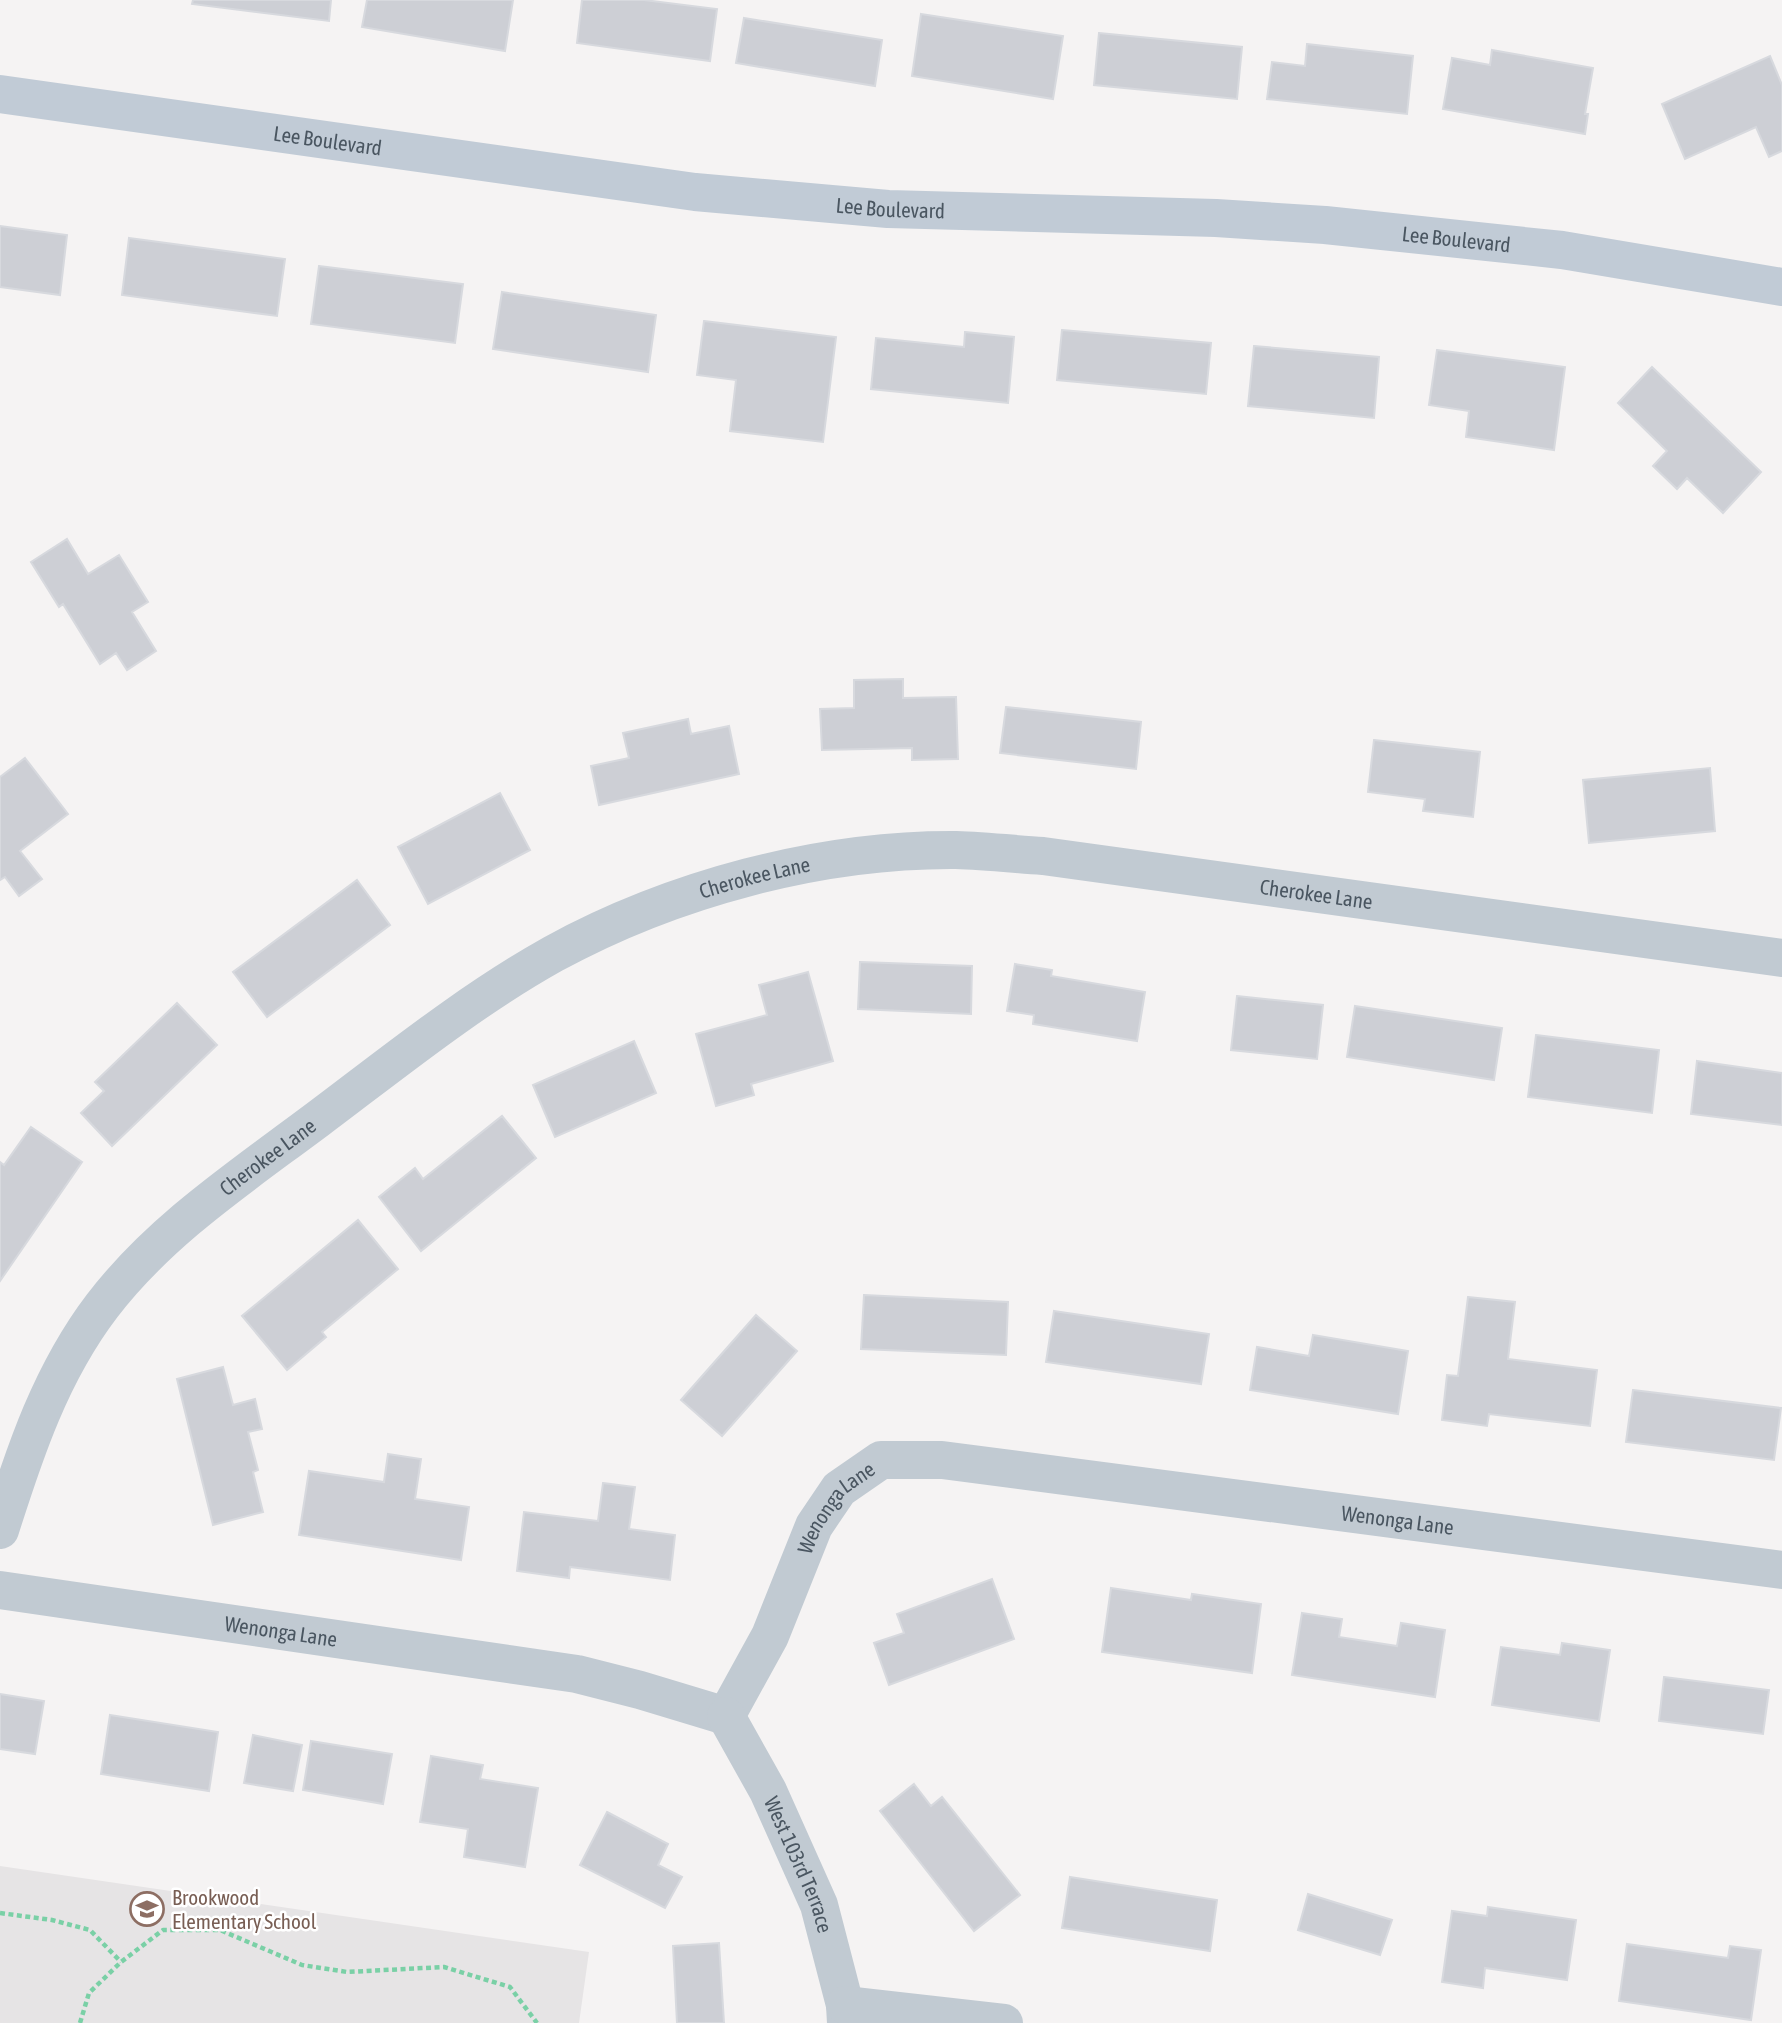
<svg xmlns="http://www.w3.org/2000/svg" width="1782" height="2023" viewBox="0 0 1782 2023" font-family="'Asap Condensed',sans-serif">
<rect width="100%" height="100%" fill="#f5f3f3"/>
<!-- education -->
<path fill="#e6e4e5" d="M0 1866 589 1952 579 2023H0Z"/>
<!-- building -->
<path fill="#cdcfd5" stroke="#d7d9de" stroke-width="2" d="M193 0H331L329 21 192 4Z
M367 0H513L505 51 362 27Z
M582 0H644L717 9 710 61 577 43Z
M921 14 1063 36 1053 99 912 76Z
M744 18 882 40 875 86 736 63Z
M1099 33 1242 47 1237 99 1094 85Z
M1307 44 1413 56 1407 114 1267 99 1272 62 1305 66Z
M1492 50 1593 68 1585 114H1588L1585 134 1443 109 1452 58 1490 65Z
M1770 56 1782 85V151L1769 157 1756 127 1685 159 1662 104Z
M0 226 67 235 60 295 0 287Z
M129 238 285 259 277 316 122 295Z
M319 266 463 284 455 343 311 324Z
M502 292 656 315 648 372 493 349Z
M704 321 836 337 823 442 730 431 736 380 697 375Z
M1062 330 1211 343 1206 394 1057 380Z
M965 332 1014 337 1008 403 871 389 876 338 964 347Z
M1254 346 1379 357 1374 418 1248 406Z
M1437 350 1565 367 1554 450 1466 437 1469 411 1429 405Z
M1652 367 1761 472 1723 513 1687 478 1677 489 1653 466 1667 451 1618 403Z
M67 539 88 574 119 555 148 602 132 612 156 651 127 670 116 653 100 664 63 604 59 607 31 562Z
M903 679V698L956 697 958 759 912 760V748L822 750 820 709 854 708V680Z
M1006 707 1141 722 1136 769 1000 753Z
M688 719 691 734 729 726 739 774 599 805 591 766 629 758 623 733Z
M1374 740 1480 752 1473 817 1423 811 1425 799 1368 792Z
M25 758 68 814 20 851 42 879 19 896 5 877 0 880V777Z
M1710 768 1715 831 1589 843 1583 780Z
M500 793 530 850 428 904 398 847Z
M357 880 390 925 267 1017 233 972Z
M860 962 972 966 971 1014 858 1009Z
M1015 964 1052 970 1051 976 1145 992 1137 1041 1033 1024 1034 1015 1007 1011Z
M808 972 833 1061 751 1084 754 1095 716 1106 696 1034 767 1015 759 985Z
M1237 996 1323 1005 1317 1059 1231 1050Z
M177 1003 217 1045 112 1146 81 1113 104 1091 95 1082Z
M1355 1006 1502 1028 1494 1080 1347 1057Z
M1536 1035 1659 1050 1652 1113 1528 1097Z
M634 1041 656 1093 555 1137 533 1085Z
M1697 1061 1782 1073V1125L1691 1114Z
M502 1116 536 1158 421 1251 379 1197 415 1168 423 1179Z
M31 1127 82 1162 0 1281V1162L4 1165Z
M358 1220 398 1269 322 1332 326 1337 287 1370 242 1316Z
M864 1295 1008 1302 1006 1355 861 1349Z
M1468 1297 1515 1302 1508 1359 1597 1370 1590 1426 1489 1414 1487 1426 1442 1420 1447 1375 1458 1376Z
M1054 1311 1209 1334 1201 1384 1046 1362Z
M756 1315 797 1351 722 1436 681 1400Z
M1313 1335 1408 1351 1398 1414 1250 1390 1257 1347 1309 1356Z
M223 1367 233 1405 255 1399 262 1429 248 1432 258 1470 253 1472 263 1512 213 1525 177 1379Z
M1633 1390 1781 1408 1774 1460 1626 1442Z
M388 1454 421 1459 415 1499 469 1507 461 1560 299 1535 309 1471 384 1482Z
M603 1483 635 1487 629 1529 675 1535 670 1580 570 1567 569 1578 517 1571 524 1512 598 1521Z
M992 1579 1014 1639 889 1685 874 1643 904 1633 897 1614Z
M1111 1588 1191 1600 1192 1594 1261 1604 1252 1673 1102 1652Z
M1302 1613 1342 1619 1339 1637 1397 1646 1401 1623 1445 1630 1435 1697 1292 1675Z
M1562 1643 1610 1650 1599 1721 1492 1705 1501 1647 1560 1655Z
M1664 1677 1769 1690 1763 1734 1659 1721Z
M0 1694 44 1701 35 1754 0 1749Z
M110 1715 218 1732 209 1791 101 1774Z
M253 1735 302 1745 293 1791 244 1783Z
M311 1741 392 1754 383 1804 303 1790Z
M431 1756 483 1765 480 1779 538 1788 525 1867 464 1857 468 1829 420 1822Z
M914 1784 931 1806 942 1797 1020 1895 974 1931 880 1811Z
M607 1812 668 1844 658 1865 682 1877 665 1908 580 1865Z
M1070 1877 1217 1900 1210 1951 1062 1928Z
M1308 1894 1392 1920 1380 1955 1298 1930Z
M1488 1907 1576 1920 1567 1980 1485 1968 1483 1988 1442 1982 1452 1911 1487 1916Z
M719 1943 724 2023H677L673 1946Z
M1627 1944 1728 1958 1730 1946 1761 1950 1751 2020 1619 2001Z"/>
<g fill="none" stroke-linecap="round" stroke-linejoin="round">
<!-- path -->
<path stroke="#7ad0a6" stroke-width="4.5" stroke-dasharray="5 3.5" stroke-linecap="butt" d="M0 1913 52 1920 90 1930 121 1962
M80 2023 89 1993 121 1962 163 1930H220L302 1965 347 1972 444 1967 510 1987 537 2023"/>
<!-- street -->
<g stroke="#c1cad2" stroke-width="38">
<path id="s1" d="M0 1530C25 1451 51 1373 102 1306 160 1230 242 1176 318 1119 394 1062 469 1001 553 954 672 889 820 849 956 850 985 851 1014 854 1043 856L1782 958"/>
<path id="s2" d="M0 1590 577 1674 640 1690 726 1716"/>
<path id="s3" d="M726 1716 770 1636 814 1526 839 1489 881 1460H942L1782 1570"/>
<path id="s4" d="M726 1716 768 1791 819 1905 845 2005 846 2023"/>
<path d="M845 2005 1004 2023"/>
</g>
<!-- secondary -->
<path stroke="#c1cbd6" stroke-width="38" id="s5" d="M0 94 695 192 888 209 1216 218 1325 225 1562 250 1782 287"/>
</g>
<!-- icons -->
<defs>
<g id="school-ring" transform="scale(1.75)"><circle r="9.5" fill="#fff" stroke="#8d6e63" stroke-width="1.5"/><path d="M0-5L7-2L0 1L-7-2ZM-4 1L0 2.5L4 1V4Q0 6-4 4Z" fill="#8d6e63"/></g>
</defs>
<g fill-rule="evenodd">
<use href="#school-ring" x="147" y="1909"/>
</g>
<g text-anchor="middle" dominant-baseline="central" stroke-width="5" stroke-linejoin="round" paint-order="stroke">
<!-- street labels -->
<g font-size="21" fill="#4a5661" stroke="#fff">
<text stroke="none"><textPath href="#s5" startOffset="331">Lee Boulevard</textPath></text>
<text stroke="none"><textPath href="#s5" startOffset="898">Lee Boulevard</textPath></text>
<text stroke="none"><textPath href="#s5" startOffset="1465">Lee Boulevard</textPath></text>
<text stroke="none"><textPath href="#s1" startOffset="1038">Cherokee Lane</textPath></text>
<text stroke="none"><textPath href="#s1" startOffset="1605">Cherokee Lane</textPath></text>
<text stroke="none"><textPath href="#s1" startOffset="471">Cherokee Lane</textPath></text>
<text stroke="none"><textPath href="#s3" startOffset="238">Wenonga Lane</textPath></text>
<text stroke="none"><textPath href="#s3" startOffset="826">Wenonga Lane</textPath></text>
<text stroke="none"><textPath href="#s2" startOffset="284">Wenonga Lane</textPath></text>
<text stroke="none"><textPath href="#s4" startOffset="166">West 103rd Terrace</textPath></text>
</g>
<!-- education labels -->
<g font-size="21" fill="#785e54" stroke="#fff" text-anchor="start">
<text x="172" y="1897">Brookwood<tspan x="172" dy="24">Elementary School</tspan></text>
</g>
</g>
</svg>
